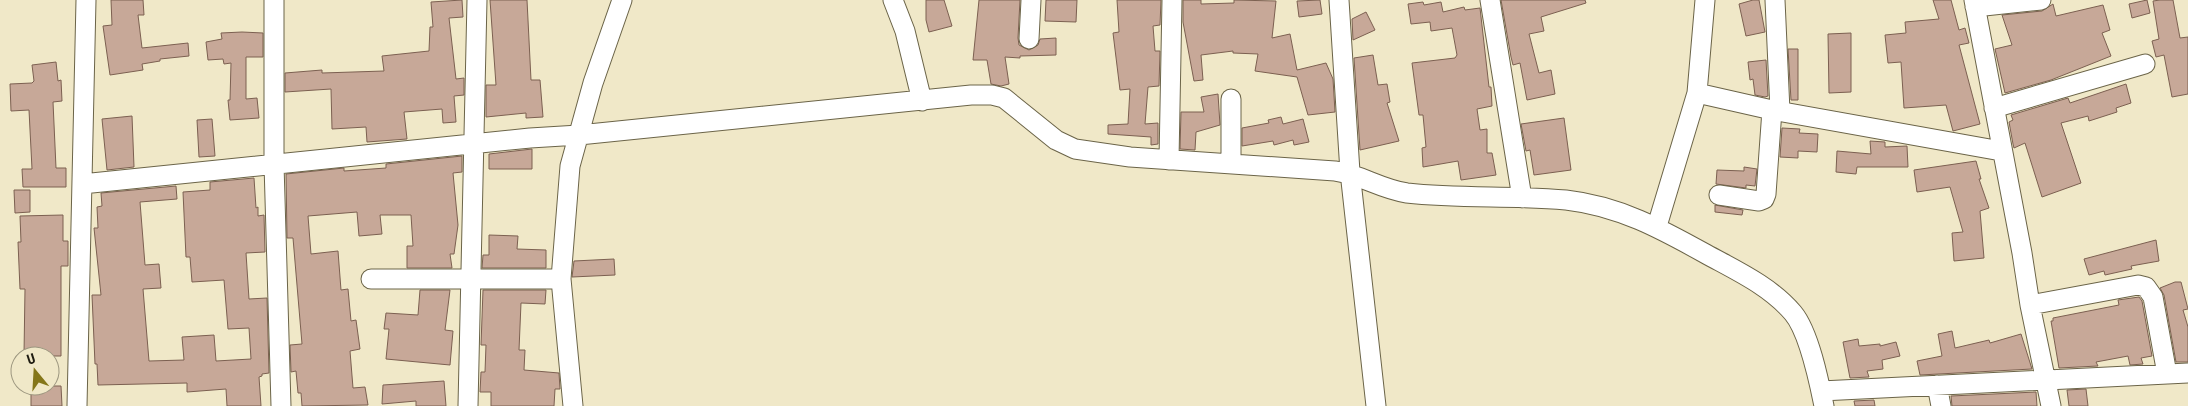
<svg xmlns="http://www.w3.org/2000/svg" width="2188" height="406" viewBox="0 0 2188 406" font-family="'Roboto Condensed',sans-serif">
<rect width="100%" height="100%" fill="#f0e8c8"/>
<!-- building -->
<path fill="#c7a898" stroke="#7c6051" d="M111 0H143L144 15H138L142 48 188 43 189 56 160 59V61L142 64 143 70 110 75 103 26 112 25Z
M462 0 463 17 449 18 456 79 464 78V95L454 96 456 122 443 123 442 109 404 112 407 139 367 142 366 127 332 129 331 89 285 92V73L322 70V73L384 71 382 56 429 51 430 27H433L431 2Z
M490 0H527L531 80H540L543 117 526 118V113L486 117V85H496Z
M926 0H944L952 26 929 32 926 20Z
M979 0H1020L1018 38 1019 45 1029 50 1038 45 1040 39 1056 38V55L1020 56V58L1005 57 1009 84 1001 86 991 84 987 60H973Z
M1046 0H1077L1076 22 1045 21Z
M1117 0H1161L1160 25 1153 26 1155 51H1160L1159 86 1148 87 1145 124 1158 123V144L1151 145V137L1108 134V125L1128 124 1130 89 1120 90 1113 33 1119 32Z
M1183 0H1201V4L1234 3V0L1276 1 1272 38 1290 34 1297 70 1326 63 1333 79 1335 112 1308 115 1297 77 1255 71 1258 54 1233 53V51L1201 55 1203 80 1194 81 1183 22Z
M1320 0 1322 14 1299 17 1297 1Z
M1501 0H1585L1586 3 1541 17 1544 31 1529 34 1539 73 1551 70 1555 94 1527 100 1520 63 1513 65 1511 57Z
M1753 0H1759L1765 32 1746 36 1739 4Z
M1933 0H1951L1959 30 1965 28 1969 43 1959 45 1980 124 1953 131 1946 105 1904 108 1901 62 1888 63 1885 35 1906 33 1905 22 1939 19Z
M2147 0 2150 13 2132 18 2129 4Z
M2160 0H2173L2180 38 2188 37V94L2172 97 2164 55 2156 57 2152 41 2159 39 2153 1Z
M1423 2 1424 5 1441 2 1443 12 1464 7 1465 10 1480 8 1489 87H1491L1492 106 1477 109 1480 130 1487 129V153H1492L1496 175 1461 180 1458 161 1423 167 1422 148 1426 147 1423 115H1419L1412 63 1455 58 1457 55 1452 28 1431 31 1430 22 1411 24 1408 4Z
M2053 4 2056 16 2103 5 2110 30 2102 33 2111 56 2051 80 2005 93 1995 49 2012 45 2002 15 2042 11Z
M1366 12 1375 30 1353 40 1352 19Z
M242 32 263 33V57H246V99L257 98 259 118 230 120 228 100H230L231 63 224 64 223 59 208 60 206 42 222 39 221 33Z
M1851 33V92L1829 93 1828 34Z
M1788 49H1798V100H1791Z
M1373 55 1378 85 1387 84 1390 102 1387 103 1399 141 1360 150 1354 58Z
M1766 60 1768 96 1765 97 1755 95 1753 79 1750 80 1748 62Z
M56 62 58 81 61 80 62 101 53 102 56 168H66V187H23L22 169H32L29 110 11 111 10 84 32 83 34 81 32 65Z
M2126 84 2131 103 2116 108 2117 112 2089 121 2088 116 2061 123 2081 183 2042 197 2025 143 2014 148 2013 144 2009 122 2013 120 2011 115 2068 98 2070 103Z
M1218 94 1220 125 1196 132 1195 150 1180 149 1181 112H1204L1201 97Z
M132 116 134 167 107 170 102 119Z
M1281 117 1283 124 1303 119 1309 142 1294 145 1293 140 1274 145 1273 141 1242 146V128L1269 123 1268 120Z
M1564 118 1571 170 1534 175 1530 150 1526 151 1521 124Z
M212 119 215 156 199 157 197 120Z
M1782 128 1800 129 1799 133 1818 134 1817 152 1798 151V158L1780 157Z
M1870 141 1885 142V147L1907 146 1908 167H1857L1856 174 1836 172 1837 151 1871 154Z
M532 149V169H489V154Z
M462 156V172L453 173 458 225 454 254H450L452 268H407V246H413L411 215H380L382 234 359 236 357 212 308 216 311 254 338 251 341 290 348 289 351 321 356 320 360 349 350 351 353 388 365 387 368 405 302 406 301 393H298L296 371 291 372 290 345 302 344 293 238H287L286 174 344 168V171L386 168V164Z
M1976 161 1981 179H1979L1989 208 1980 211 1984 258 1954 261 1952 233 1963 232 1950 187 1917 192 1914 170Z
M1744 167 1757 169 1755 186 1746 185V188L1716 184 1717 170 1744 171Z
M254 178 256 208 258 207V216L264 215 265 252 246 253 249 299 267 298 269 373 262 374V376L259 377 261 406H227L226 389 187 392V383L98 385 97 364H95L92 295H101L94 228H98L97 207 102 206 101 193 176 186 177 199 140 202 145 265 159 264 161 288 143 289 149 361 184 360 182 337 214 335 216 361 251 359 249 328 228 329 224 280 192 282 190 257H186L183 192 210 190V182Z
M14 190H30V212L15 213Z
M1715 205 1743 210 1742 215 1715 212Z
M63 215V241H68V266H61V356H27V354H24L25 289H20L18 242H21L20 216Z
M489 235 518 236 517 249 546 250V268H482L483 255H489Z
M2156 240 2159 261 2131 266 2132 269 2105 275 2104 271 2089 275 2084 259Z
M614 259 615 275 572 277 574 261Z
M2175 282H2181L2188 309 2183 310 2188 327V362H2176L2164 295 2160 288Z
M420 290H450L445 330 453 331 450 365 386 359 389 329H384L386 313 418 315Z
M483 290H546L545 304 521 303 519 350H525L524 370 559 373 560 389H555L554 406H491V392H480L481 372H485L486 345H481Z
M2139 297 2142 301 2152 356 2141 358 2143 364 2130 365 2128 356 2096 362 2098 366 2059 368 2051 321H2053V318L2119 305 2118 300Z
M1952 331 1955 348 1989 340 1990 343 2021 334 2032 369 1920 375 1917 361 1942 356 1938 334Z
M1858 339 1859 346 1880 344V346L1896 342 1900 356 1882 360 1883 369 1867 371 1869 377 1850 378 1843 342Z
M444 381 446 406H416V401L382 404 383 385Z
M31 386H61L62 406H31Z
M2086 389 2088 406H2069L2067 390Z
M2036 392 2037 406H1952L1951 396Z
M1874 400 1875 406H1855L1854 401Z"/>
<g fill="none" stroke-linecap="round" stroke-linejoin="round">
<!-- minor casing -->
<g stroke="#6b6448" stroke-width="21">
<path id="minor" d="M274 0V164L281 406
M893 0 905 31 922 101
M1339 0 1350 172 1376 406
M1490 0 1522 198
M1775 0 1780 111
M1974 0 2022 253 2030 305 2051 406
M1975 7 2041 0
M1029 39 1031 0
M1697 93 1772 110 2001 151
M1994 108 2145 64
M1169 160 1172 0
M1231 164V99
M82 184 530 138 579 135 971 95H992L1004 98 1056 140 1075 149 1130 157 1335 171C1360 174 1380 189 1407 193 1460 199 1513 195 1566 200 1619 206 1661 229 1706 254 1737 271 1770 286 1793 313 1809 332 1819 381 1824 406
M1719 195 1759 201 1764 199 1766 194 1772 110
M1657 226 1697 93 1705 0
M371 279H561
M2030 305 2138 285 2146 287 2153 297 2167 374
M1937 385 1941 406
M1821 391 2188 373
M77 406 86 0
M468 406 477 0
M573 406 561 279 570 166 593 83 622 0"/>
</g>
<!-- minor -->
<use href="#minor" stroke="#fff" stroke-width="19"/>
</g>
<!-- north arrow -->
<g transform="translate(35 371) rotate(342)"><circle r="24" fill="#f0e8c8" stroke="#9c967f"/>
<path d="M0-4L9 19L0 12L-9 19Z" fill="#84761a"/>
<text y="-8" font-size="14" font-weight="bold" text-anchor="middle" fill="#1f1c11">U</text>
</g>
</svg>
